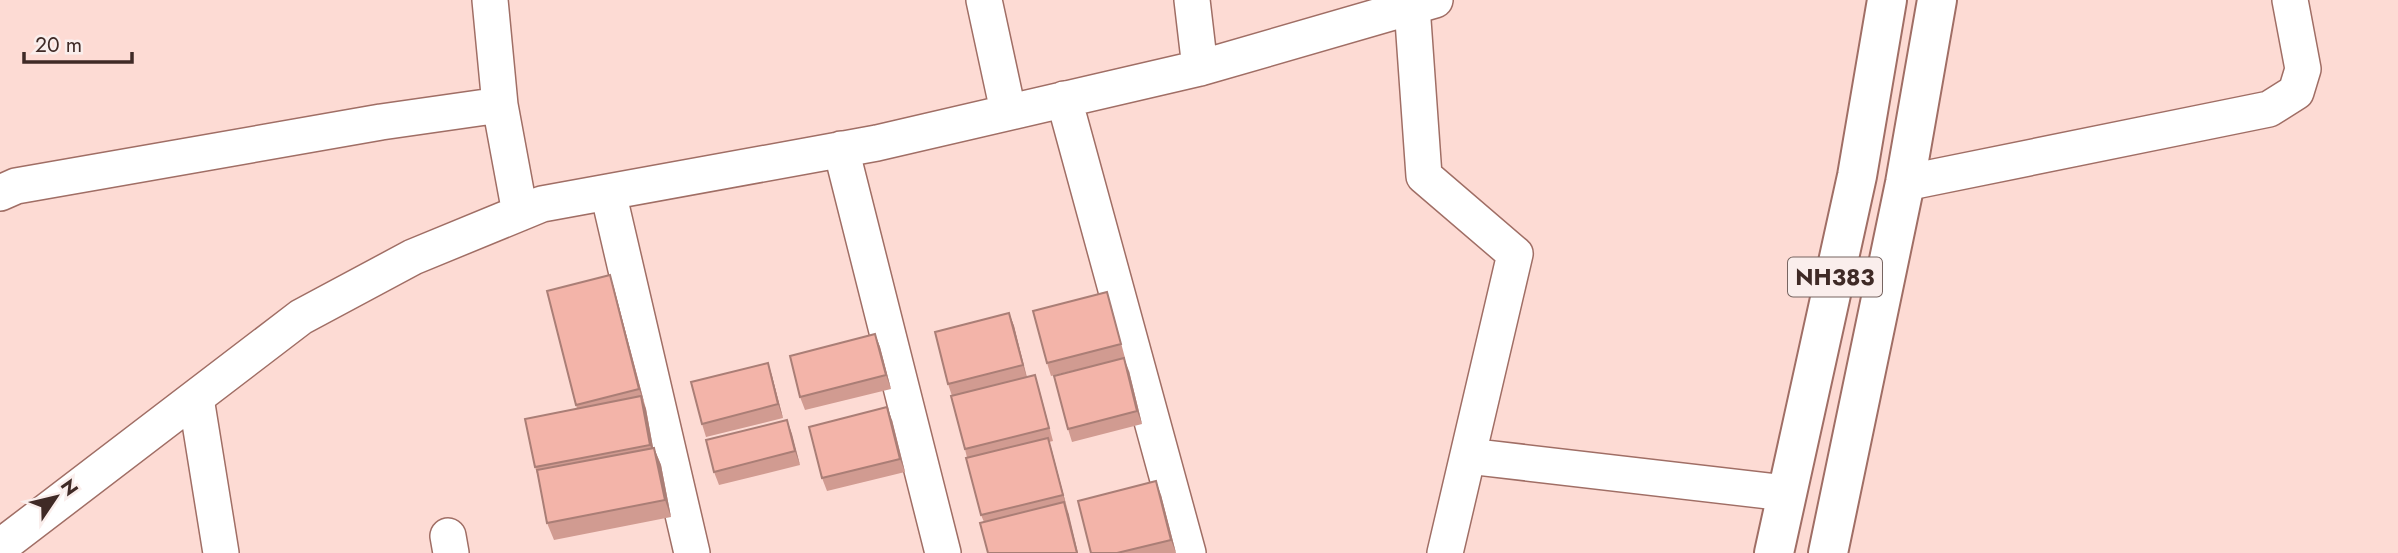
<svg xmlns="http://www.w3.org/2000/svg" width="2398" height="553" viewBox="0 0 2398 553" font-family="Jost,sans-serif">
<rect width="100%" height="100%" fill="#fddbd4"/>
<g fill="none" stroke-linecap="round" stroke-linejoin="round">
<!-- minor casing -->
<g stroke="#a06e65" stroke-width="38">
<path id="minor" d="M490 0 500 105 520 213
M984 0 1008 111
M1192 0 1200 68
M1412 6 1424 176 1515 254 1445 553
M1064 99 1188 553
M841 149 943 553
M1905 183 2269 109 2296 92 2303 69 2290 0
M608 192 692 553
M0 193 16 186 381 122 500 105
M196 398 221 553
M1468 456 1786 493
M448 536 451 553
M0 547 301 317 413 257 542 204 877 143 1200 68 1435 0"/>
</g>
<!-- highway casing -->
<g stroke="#a06e65" stroke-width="42">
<path id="highway" d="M1774 553 1857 176 1887 0
M1828 553 1905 183 1937 0"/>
</g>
<!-- minor -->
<use href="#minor" stroke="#fff" stroke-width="35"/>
<!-- highway -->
<use href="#highway" stroke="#fff" stroke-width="38"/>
</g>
<!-- wall -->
<path fill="#d19b91" d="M610 275 614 288 646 409 653 448H654L661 465 671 517 554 540 547 523 538 477 535 467 577 409 576 405Z
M1111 305 1125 358 1051 376 1047 363Z
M1009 313 1014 326 1027 377 1039 388 1053 441 1049 442 1069 515 984 522 981 515 952 396 948 384Z
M875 334 880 347 891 389 805 410 800 397Z
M768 363 772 376 783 418 706 437 702 424Z
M1129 371 1142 424 1072 442 1068 429Z
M787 420 800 465 719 485 714 472Z
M892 420 905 472 827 491 822 478Z
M1161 495 1176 553H1091Z"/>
<!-- shaded-wall -->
<path fill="#aa7e76" d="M610 275 614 288 644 402 639 389Z
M1009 313 1014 326 1027 379 1023 365Z
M875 334 880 347 891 389 886 375Z
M1124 358 1129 371 1142 424 1137 411Z
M768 363 772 376 783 418 778 404Z
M641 396 646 409 655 458 650 445Z
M887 407 892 420 905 472 900 459Z
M787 420 792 434 800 465 795 451Z
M1048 438 1052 451 1067 508 1063 495Z
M654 448 661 465 671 517 665 500Z
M1156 481 1161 495 1176 553 1171 540Z
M1064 502 1069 515 1078 553H1077Z"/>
<!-- building -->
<path fill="#f3b4a9" stroke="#aa7e76" stroke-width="2" d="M610 275 639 389 576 405 547 291Z
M1107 292 1121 344 1047 363 1033 311Z
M1009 313 1023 365 948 384 935 332Z
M875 334 886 375 800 397 790 356Z
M1124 358 1137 411 1068 429 1054 376Z
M768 363 778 404 702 424 691 382Z
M1035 375 1049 428 965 449 951 396Z
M641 396 650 445 535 467 525 419Z
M887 407 900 459 822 478 809 427Z
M787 420 795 451 714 472 706 440Z
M1048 438 1063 495 981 515 966 458Z
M654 448 665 500 547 523 537 470Z
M1156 481 1171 540 1117 553H1091L1078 501Z
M1064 502 1077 553H988L980 523Z"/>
<g text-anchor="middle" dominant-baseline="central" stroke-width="6" stroke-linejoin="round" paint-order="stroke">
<!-- shield labels -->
<rect fill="#faeeec" stroke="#776561" stroke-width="2" x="1788" y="257.5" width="94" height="39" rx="5"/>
<g font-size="23" font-weight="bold" fill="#3f2a26">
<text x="1835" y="277">NH383</text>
</g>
</g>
<!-- north arrow -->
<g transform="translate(56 497) rotate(55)" stroke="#faeeec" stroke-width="5" paint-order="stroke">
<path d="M0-5L12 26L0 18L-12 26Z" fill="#3f2a26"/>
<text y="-10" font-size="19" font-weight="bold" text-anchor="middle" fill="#3f2a26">N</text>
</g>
<!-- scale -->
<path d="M24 52v10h108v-10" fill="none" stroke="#3f2a26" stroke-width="3.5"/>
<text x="35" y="52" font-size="21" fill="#3f2a26" stroke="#faeeec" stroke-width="5" paint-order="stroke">20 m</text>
</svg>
